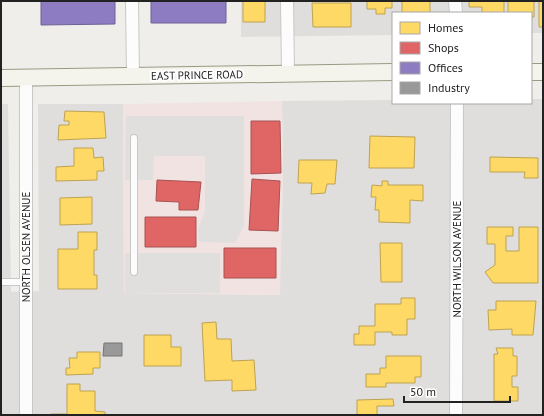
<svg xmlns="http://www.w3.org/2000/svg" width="544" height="416" viewBox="0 0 544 416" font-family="'PT Sans',sans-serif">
<rect width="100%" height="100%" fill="#f0eeeb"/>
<!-- residential -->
<path fill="#dfdedc" d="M241 1H543V33H531V13H393V35L241 37Z
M531 99H543V415H1V292L39 291 38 104H123L124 293 279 295 283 178 282 101 393 100V103H531Z"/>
<!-- commercial -->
<path fill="#f1e3e1" d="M282 101 283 178 280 295 124 293 123 104Z"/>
<!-- religious -->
<path fill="#dededc" d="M1 104H8L11 292H1Z"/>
<!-- parking -->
<path fill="#e0dfde" d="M126 116H244V225L235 243 199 242 198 229 205 212V156H154L153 180H125Z
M125 253H220V293H125Z"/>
<!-- homes -->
<path fill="#ffd966" stroke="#bda252" d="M243 1H265V22H243Z
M367 1H392V8H385V14H376V9H367Z
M402 1H430V13H402Z
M469 1H504V13H482V7H469Z
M508 1H534V17H531V13H508Z
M539 1H543V27H539Z
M312 3H351V27H313Z
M65 111 104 112 106 138 58 140 59 125H69V121H64Z
M370 136 415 137 414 168H369Z
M74 148H93L94 158 103 157 104 171H97V180L56 181V167L74 166Z
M490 157 538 158V178H524L525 172H490Z
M299 160H337L335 184H327L325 193 311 194 312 183H298Z
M382 181H388V185H423V201L410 200V223L379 222V210H375L376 197H371L372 185 382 186Z
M92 197V224L60 225V198Z
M487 227H513V236H506V251H519V227H538V283H493L485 272 495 265V244H487Z
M78 232H97V250H94V275H97V289H58V249H78Z
M380 243H402V282H381Z
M401 298H415V319H407V335H392V332H375V345H354V334H359V326H375V304H401Z
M496 301H536L533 335H512V329L489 330 488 310H496Z
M216 322 217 339H231L232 361 254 360 256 390 232 391V380L205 381 202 323Z
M144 335H171V347H181V366H144Z
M496 348H513V356H517V376H512V387H518V401H494V354H498Z
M77 352H100V368H93V374L66 375V368H70L69 358H77Z
M386 356H421V377H415V383H386V387H366V374H380V368H386Z
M67 384H80V391H95V411L105 412V415H51V414H67Z
M393 399 394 406H377V415H357V400Z"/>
<!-- shops -->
<path fill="#e06666" stroke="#a75252" d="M251 121H280L281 173 251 174Z
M252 179 280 181 278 231 249 230Z
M157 180 201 182 198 210H179V202L156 201Z
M145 217H196V247H145Z
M224 248H276V278H224Z"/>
<!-- offices -->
<path fill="#8e7cc3" stroke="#6e6193" d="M41 1H115V24L41 25Z
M151 1H226V23H151Z"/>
<!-- industry -->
<path fill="#999" stroke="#757575" d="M104 343H122V356H103Z"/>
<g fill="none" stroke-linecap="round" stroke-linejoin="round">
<!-- service casing -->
<g stroke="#c9c8c7" stroke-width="8">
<path id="service" d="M134 272V138
M1 282H26"/>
</g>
<!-- minor casing -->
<g stroke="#c9c8c7" stroke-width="14">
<path id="minor" d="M132 1 133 76
M287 1 288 73
M455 1 456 13
M26 78V415
M456 415 457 103"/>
</g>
<!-- secondary casing -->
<g stroke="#999a82" stroke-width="18">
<path id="secondary" d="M531 72H543
M1 78 393 72"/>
</g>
<!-- service -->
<use href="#service" stroke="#fdfcfc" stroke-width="6"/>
<!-- minor -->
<use href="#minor" stroke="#fdfcfc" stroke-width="12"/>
<!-- secondary -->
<use href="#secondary" stroke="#f4f4ed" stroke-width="16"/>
</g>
<g text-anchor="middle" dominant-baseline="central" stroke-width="4" stroke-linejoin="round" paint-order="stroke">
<!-- street labels -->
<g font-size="11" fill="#222" stroke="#fff">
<text transform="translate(197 75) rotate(-1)">EAST PRINCE ROAD</text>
<text transform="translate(26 247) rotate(-90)">NORTH OLSEN AVENUE</text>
<text transform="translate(457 259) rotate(-90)">NORTH WILSON AVENUE</text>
</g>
</g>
<!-- border -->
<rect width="544" height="416" fill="none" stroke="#222222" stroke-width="4"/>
<!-- legend -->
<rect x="392" y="12" width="140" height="92" fill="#ffffff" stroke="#a7a7a7"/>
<rect x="400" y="22" width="20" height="12" fill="#ffd966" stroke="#a7a7a7"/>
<text x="428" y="32" font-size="12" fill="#222222">Homes</text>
<rect x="400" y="42" width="20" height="12" fill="#e06666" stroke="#a7a7a7"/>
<text x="428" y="52" font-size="12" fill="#222222">Shops</text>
<rect x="400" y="62" width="20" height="12" fill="#8e7cc3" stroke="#a7a7a7"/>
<text x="428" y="72" font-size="12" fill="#222222">Offices</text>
<rect x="400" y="82" width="20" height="12" fill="#999999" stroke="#a7a7a7"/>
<text x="428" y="92" font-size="12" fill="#222222">Industry</text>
<!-- scale -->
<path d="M404 396v6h106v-6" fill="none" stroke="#222222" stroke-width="2"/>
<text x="410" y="396" font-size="12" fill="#222222" stroke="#ffffff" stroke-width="3" paint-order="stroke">50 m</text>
</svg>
